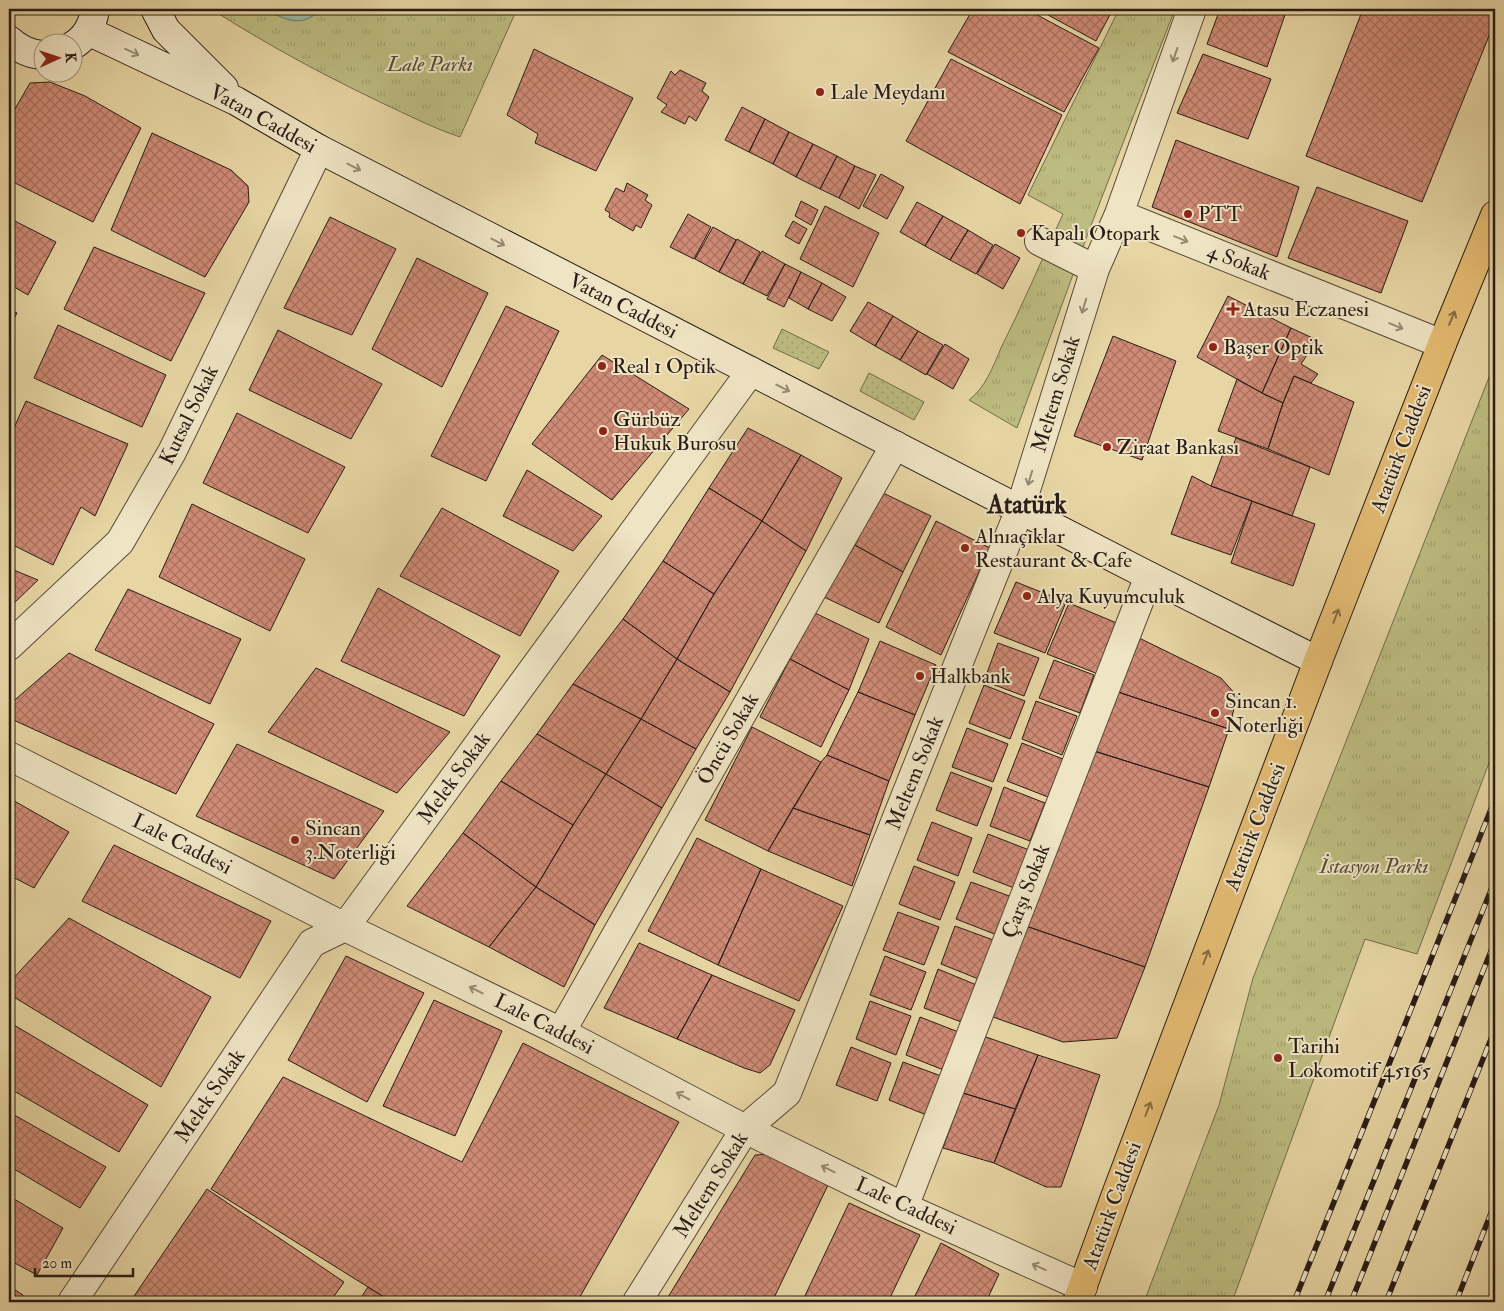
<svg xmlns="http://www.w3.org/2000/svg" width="1504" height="1311" viewBox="0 0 1504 1311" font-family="'IM FELL Double Pica',serif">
<defs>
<pattern id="grass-dots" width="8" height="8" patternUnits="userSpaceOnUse" patternTransform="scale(1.25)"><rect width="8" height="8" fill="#bdbc81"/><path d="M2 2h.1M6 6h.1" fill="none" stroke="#a2a16f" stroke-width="1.8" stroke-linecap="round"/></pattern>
<pattern id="park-tufts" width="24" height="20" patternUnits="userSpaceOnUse" patternTransform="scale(1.25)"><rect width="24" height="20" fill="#bdbc81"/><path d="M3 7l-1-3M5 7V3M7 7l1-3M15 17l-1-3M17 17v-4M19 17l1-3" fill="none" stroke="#a2a16f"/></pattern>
<pattern id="building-cross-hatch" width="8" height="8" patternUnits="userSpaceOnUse" patternTransform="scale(1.25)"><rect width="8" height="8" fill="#d08b76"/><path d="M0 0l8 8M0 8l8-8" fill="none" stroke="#a97160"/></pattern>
</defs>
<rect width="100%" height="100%" fill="#e7d6a4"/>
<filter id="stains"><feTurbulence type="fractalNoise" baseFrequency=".004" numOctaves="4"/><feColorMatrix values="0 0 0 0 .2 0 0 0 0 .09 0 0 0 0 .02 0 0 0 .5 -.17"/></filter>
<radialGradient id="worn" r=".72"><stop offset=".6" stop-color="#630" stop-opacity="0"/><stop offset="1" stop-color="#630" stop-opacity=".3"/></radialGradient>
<!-- grass -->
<path fill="url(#grass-dots)" stroke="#736c4c" d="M782 329 829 352 819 369 773 348Z
M869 373 924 402 914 420 860 391Z"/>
<!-- park -->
<path fill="url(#park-tufts)" stroke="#736c4c" d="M211 9H517L460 137C433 128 408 115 382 103 323 75 266 44 211 9Z
M1119 9H1175L1090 228 1017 428 969 400C985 388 993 367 1001 348 1023 304 1042 259 1063 214L1028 195Z
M1495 362V747L1417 954 1365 939 1232 1302H1144L1219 1105 1253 978Z"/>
<!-- water -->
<path fill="#97b9a4" stroke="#6b7a6c" d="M269 9H322C303 26 293 22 271 13Z"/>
<!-- building -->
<path fill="url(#building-cross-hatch)" stroke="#291c17" d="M973 9H1026L1099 48 1064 112 948 52Z
M1037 9H1113L1096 41Z
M1220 9H1287L1267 67 1207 44Z
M1363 9H1495V21L1422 202 1306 156Z
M534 49 633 98 596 171 535 143 538 134 507 115Z
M1203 54 1271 79 1248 139 1177 113Z
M951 59 1062 115 1020 204 906 141Z
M680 70 706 83 702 91 709 97 696 121 689 116 685 124 661 112 667 105 657 98 671 71 675 75Z
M50 82 85 96 141 128 93 222 9 180V119L30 83Z
M742 107 765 119 749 152 725 140Z
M765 119 789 132 773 164 749 152Z
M789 132 813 144 796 177 773 164Z
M152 133 231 170 248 186 249 202 205 277 111 230Z
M1176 140 1299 187 1277 257 1152 207Z
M813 144 837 156 820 189 796 177Z
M837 156 855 166 839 198 820 189Z
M855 166 876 175 859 209 839 198Z
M881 174 904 187 887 219 863 206Z
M627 183 648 195 645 200 652 205 641 228 636 225 633 231 609 217 610 213 605 210 616 188 624 192Z
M1317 187 1408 221 1381 293 1288 258Z
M801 201 818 210 811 225 795 216Z
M917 202 943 216 925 246 900 232Z
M825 206 879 233 853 287 800 259Z
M688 214 711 227 694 259 670 247Z
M943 216 968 230 950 260 925 246Z
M330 217 396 249 352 335 284 308Z
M9 218 56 242 28 295 9 284Z
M793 221 807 229 799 244 785 236Z
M713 227 736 240 719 272 695 259Z
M968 230 993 245 976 274 950 260Z
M737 239 760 252 743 284 719 272Z
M995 244 1020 258 1003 289 977 274Z
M94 247 205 293 171 361 64 309Z
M762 251 785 264 767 296 743 284Z
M417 258 488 293 442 387 372 349Z
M785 264 801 272 784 307 767 299Z
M801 272 822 283 808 309 789 298Z
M822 283 846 297 832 321 808 309Z
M1228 296 1291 328 1262 393 1197 357Z
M868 302 893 316 875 346 850 331Z
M506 306 559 331 486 481 431 456Z
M9 309 17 313 9 328Z
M893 316 918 331 900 360 875 346Z
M58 325 166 375 142 427 34 378Z
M1291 328 1317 340 1301 364 1318 374 1311 383 1294 376 1283 403 1262 393Z
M278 330 382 384 351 439 249 390Z
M918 331 943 345 926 375 900 360Z
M1113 336 1176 361 1142 460 1074 436Z
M945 344 969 359 953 389 927 374Z
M602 355 689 409 612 500 532 444Z
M1294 376 1354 402 1329 475 1268 449 1283 403Z
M1237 379 1262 393 1283 403 1268 449 1218 431Z
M26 401 128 444 95 516 81 507 53 565 9 543V439Z
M237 413 345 467 308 533 203 483Z
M748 428 801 455 762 521 709 488Z
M1236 438 1310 467 1292 516 1211 486 1224 451 1230 454Z
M801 455 842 478 806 551 762 521Z
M527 470 602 516 573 551 503 516Z
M1192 476 1211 486 1252 501 1231 555 1171 534Z
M709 488 762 521 714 594 663 561Z
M881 492 931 516 903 572 855 545Z
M1252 501 1315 524 1293 586 1231 563Z
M192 504 305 559 270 631 159 577Z
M442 508 559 571 520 636 400 576Z
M762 521 806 551 730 692 677 659 714 594Z
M936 521 990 548 941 655 886 627Z
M855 545 903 572 879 623 824 597Z
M663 561 714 594 677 659 623 619Z
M9 568 38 580 9 608Z
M1016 582 1066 602 1045 653 994 633Z
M378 588 500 656 464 716 341 661Z
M128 589 241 639 210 704 95 650Z
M1069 603 1119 624 1098 674 1047 654Z
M815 613 869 639 849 690 790 659Z
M623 619 677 659 641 719 573 684Z
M1137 637 1221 678 1237 696 1229 729 1115 691Z
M880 641 936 665 915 715 858 692Z
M998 643 1039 658 1024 696 984 681Z
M69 653 214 724 176 794 9 718V705Z
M677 659 730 692 696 749 641 719Z
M790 659 849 690 821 747 760 717Z
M1054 660 1094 675 1080 713 1039 698Z
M316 668 450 732 397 793 268 732Z
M573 684 641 719 606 774 537 734Z
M984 685 1025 701 1010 739 969 723Z
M1115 691 1229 729 1209 787 1094 751Z
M858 692 915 715 889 781 827 755Z
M1036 701 1077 716 1062 755 1022 739Z
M641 719 696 749 662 808 606 774Z
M752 727 821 762 768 851 705 820Z
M967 728 1008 744 993 782 952 767Z
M537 734 606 774 573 825 501 781Z
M1022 743 1063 759 1048 797 1007 781Z
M237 744 384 811 334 879 196 816Z
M1094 751 1209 787 1145 967 1020 924Z
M827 755 889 781 870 835 793 808 821 762Z
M951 772 992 788 977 826 936 810Z
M606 774 662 808 595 925 536 887 573 825Z
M501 781 573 825 536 887 463 833Z
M1004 787 1045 803 1030 841 990 826Z
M9 798 69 832 34 888 9 875Z
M793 808 870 835 852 886 768 851Z
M932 822 972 838 958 876 917 860Z
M463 833 536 887 489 947 407 906Z
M988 834 1029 850 1014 888 973 872Z
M697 838 761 869 718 965 648 931Z
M114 845 271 921 240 978 82 901Z
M914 866 955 882 940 920 899 904Z
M761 869 843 906 799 1001 718 965Z
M971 882 1012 897 997 935 956 919Z
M536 887 595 925 564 987 489 947Z
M898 912 939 927 924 965 883 950Z
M69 918 211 997 161 1087 9 994V983Z
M1020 924 1145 967 1117 1038 1063 1042 993 1017Z
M955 926 996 941 981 980 941 964Z
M639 943 712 975 677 1039 604 1008Z
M346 956 424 993 367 1102 288 1060Z
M885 956 926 972 911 1010 870 995Z
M938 969 979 986 964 1023 924 1008Z
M712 975 795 1010 770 1065 760 1073 744 1068 677 1039Z
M434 1000 502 1031 455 1136 383 1106Z
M870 1001 911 1016 896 1055 856 1039Z
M920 1017 961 1033 946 1071 906 1055Z
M9 1022 148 1105 119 1152 9 1088Z
M983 1036 1038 1055 1015 1109 963 1093Z
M523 1043 679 1122 577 1302H392L211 1189 283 1077 462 1162Z
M851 1047 891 1063 877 1101 836 1085Z
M1038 1055 1100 1075 1061 1187H1046L994 1163Z
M903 1062 944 1077 929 1116 889 1100Z
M963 1093 1015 1109 994 1163 943 1148Z
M9 1112 106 1167 80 1208 9 1166Z
M773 1154 829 1183 772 1302H665L755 1155Z
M207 1189 344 1282 330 1302H130Z
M9 1196 63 1228 37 1275 9 1260Z
M849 1203 920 1235 888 1302H802Z
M941 1243 999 1274 986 1302H912Z
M9 1286 23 1295 19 1302H9Z
M368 1287 392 1302H358Z"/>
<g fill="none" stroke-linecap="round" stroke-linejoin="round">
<!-- minor casing -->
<g stroke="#584a3a" stroke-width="30">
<path id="minor" d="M1119 214 1442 344
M1039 241 1095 269
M9 646 120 542 172 452 319 149
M561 1032 895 445
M904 1207 1149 576
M72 1302 312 943 345 927 751 371
M637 1302 745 1129 787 1093 1020 509 1095 269 1119 214 1192 9"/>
</g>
<!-- tertiary casing -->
<g stroke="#584a3a" stroke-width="30">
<path id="tertiary" d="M9 756 345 927 561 1032 745 1129 904 1207 1083 1287"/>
</g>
<!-- secondary casing -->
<g stroke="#291c17" stroke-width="30">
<path id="secondary" d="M155 9 166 30 224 88
M88 31 236 101 319 149 1149 576 1318 661
M9 40C19 49 29 54 42 55
M72 46C86 38 93 24 95 9"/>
</g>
<!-- primary casing -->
<g stroke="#291c17" stroke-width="30">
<path id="primary" d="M1077 1302 1115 1197 1318 661 1442 344 1495 215"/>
</g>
<!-- minor -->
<use href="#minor" stroke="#efe4c4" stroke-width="28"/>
<!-- tertiary -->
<use href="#tertiary" stroke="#efe4c4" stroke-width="28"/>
<!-- secondary -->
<use href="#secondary" stroke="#efe4c4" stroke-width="28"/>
<!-- primary -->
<use href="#primary" stroke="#e4bb72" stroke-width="28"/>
<!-- rail casing -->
<g stroke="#291c17" stroke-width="5.5">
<path id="rail" d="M1294 1302 1495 799
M1325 1302 1495 880
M1351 1302 1495 941
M1386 1302 1495 1029
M1456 1302 1495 1203"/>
</g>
<!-- rail -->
<use href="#rail" stroke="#efe4c4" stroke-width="4" stroke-dasharray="11" stroke-linecap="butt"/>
</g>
<!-- one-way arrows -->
<defs><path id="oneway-shaft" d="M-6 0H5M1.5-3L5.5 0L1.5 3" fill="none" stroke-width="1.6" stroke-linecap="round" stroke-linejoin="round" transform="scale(1.25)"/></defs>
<g stroke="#968a76">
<use href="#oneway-shaft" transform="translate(132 52) rotate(25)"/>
<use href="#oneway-shaft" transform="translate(1175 55) rotate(109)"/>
<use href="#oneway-shaft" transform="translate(354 167) rotate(27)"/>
<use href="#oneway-shaft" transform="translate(1181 239) rotate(22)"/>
<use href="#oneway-shaft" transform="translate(498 242) rotate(27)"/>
<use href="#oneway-shaft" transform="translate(1084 306) rotate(107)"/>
<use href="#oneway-shaft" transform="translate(1396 326) rotate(22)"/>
<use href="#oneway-shaft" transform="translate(783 388) rotate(27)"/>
<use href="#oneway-shaft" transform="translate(1030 478) rotate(107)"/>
<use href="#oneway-shaft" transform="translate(476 990) rotate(-154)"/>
<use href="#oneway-shaft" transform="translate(683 1096) rotate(-152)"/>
<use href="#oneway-shaft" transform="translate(828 1169) rotate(-153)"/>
<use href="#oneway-shaft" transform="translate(1039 1267) rotate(-156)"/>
</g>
<g stroke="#866c44">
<use href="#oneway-shaft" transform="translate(1452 318) rotate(-67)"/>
<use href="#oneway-shaft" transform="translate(1336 616) rotate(-69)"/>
<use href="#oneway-shaft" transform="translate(1206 957) rotate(-69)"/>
<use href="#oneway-shaft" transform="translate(1148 1109) rotate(-69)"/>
</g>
<!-- markers -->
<g fill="#8f2418" stroke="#efe4c4" stroke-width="2">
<circle cx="820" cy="92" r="5"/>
<circle cx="1188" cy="214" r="5"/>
<circle cx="1021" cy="233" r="5"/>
<path d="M1230.5 301.5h5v5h5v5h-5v5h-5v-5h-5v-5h5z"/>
<circle cx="1213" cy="347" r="5"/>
<circle cx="602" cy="366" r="5"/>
<circle cx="603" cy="431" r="5"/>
<circle cx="1107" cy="447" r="5"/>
<circle cx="965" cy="548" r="5"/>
<circle cx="1027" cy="596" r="5"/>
<circle cx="920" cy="676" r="5"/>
<circle cx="1215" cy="713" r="5"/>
<circle cx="295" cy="840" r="5"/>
<circle cx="1278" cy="1058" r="5"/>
</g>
<g text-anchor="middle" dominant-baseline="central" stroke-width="4" stroke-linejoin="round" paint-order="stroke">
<!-- park labels -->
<g font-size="21" font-style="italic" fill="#554c37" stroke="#efe4c4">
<text x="430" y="64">Lale Parkı</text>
<text x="1374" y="866">İstasyon Parkı</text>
</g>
<!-- poi labels -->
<g font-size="21" fill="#291c17" stroke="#efe4c4" text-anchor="start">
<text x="830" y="92">Lale Meydanı</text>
<text x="1198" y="214">PTT</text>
<text x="1031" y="233">Kapalı Otopark</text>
<text x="1243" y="309">Atasu Eczanesi</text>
<text x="1223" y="347">Başer Optik</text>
<text x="612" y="366">Real 1 Optik</text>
<text x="613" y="419">Gürbüz<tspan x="613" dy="24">Hukuk Burosu</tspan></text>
<text x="1117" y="447">Ziraat Bankası</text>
<text x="975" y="536">Alnıaçıklar<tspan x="975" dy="24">Restaurant &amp; Cafe</tspan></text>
<text x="1037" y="596">Alya Kuyumculuk</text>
<text x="930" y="676">Halkbank</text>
<text x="1225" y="701">Sincan 1.<tspan x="1225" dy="24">Noterliği</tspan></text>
<text x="305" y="828">Sincan<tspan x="305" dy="24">3.Noterliği</tspan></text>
<text x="1288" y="1046">Tarihi<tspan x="1288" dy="24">Lokomotif 45165</tspan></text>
</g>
<!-- street labels -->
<g font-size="21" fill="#291c17" stroke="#efe4c4">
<text transform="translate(263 119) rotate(29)">Vatan Caddesi</text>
<text transform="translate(1239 262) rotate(22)">4 Sokak</text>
<text transform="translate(623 306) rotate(27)">Vatan Caddesi</text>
<text transform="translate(1056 394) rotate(-73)">Meltem Sokak</text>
<text transform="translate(189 415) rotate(-64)">Kutsal Sokak</text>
<text transform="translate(1401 449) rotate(-69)">Atatürk Caddesi</text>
<text transform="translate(728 739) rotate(-60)">Öncü Sokak</text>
<text transform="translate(915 773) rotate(-68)">Meltem Sokak</text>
<text transform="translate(454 778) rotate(-54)">Melek Sokak</text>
<text transform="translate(1255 827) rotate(-69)">Atatürk Caddesi</text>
<text transform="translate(182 844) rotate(27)">Lale Caddesi</text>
<text transform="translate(1026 891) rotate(-69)">Çarşı Sokak</text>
<text transform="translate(544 1024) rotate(27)">Lale Caddesi</text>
<text transform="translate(210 1096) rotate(-56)">Melek Sokak</text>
<text transform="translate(711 1185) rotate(-58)">Meltem Sokak</text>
<text transform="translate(906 1206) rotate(25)">Lale Caddesi</text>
<text transform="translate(1112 1206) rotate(-70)">Atatürk Caddesi</text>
</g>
<!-- district labels -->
<g font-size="26" font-weight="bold" fill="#291c17" stroke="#efe4c4">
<text x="1027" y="505">Atatürk</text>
</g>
</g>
<!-- margin -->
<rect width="1504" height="1311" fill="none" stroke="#e7d6a4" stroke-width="30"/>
<rect x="10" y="10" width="1484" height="1291" fill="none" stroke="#291c17" stroke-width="2.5"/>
<rect x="15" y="15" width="1474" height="1281" fill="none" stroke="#291c17"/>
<!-- north arrow -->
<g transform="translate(58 58) rotate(87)"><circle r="24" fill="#efe4c4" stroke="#a0947f"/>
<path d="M0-4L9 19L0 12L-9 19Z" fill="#8f2418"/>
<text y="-8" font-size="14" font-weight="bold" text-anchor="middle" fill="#291c17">K</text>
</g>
<!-- scale -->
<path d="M35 1268v8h98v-8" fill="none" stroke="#291c17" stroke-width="2.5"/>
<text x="42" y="1268" font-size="15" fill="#291c17" stroke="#efe4c4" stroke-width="4" paint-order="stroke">20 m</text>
<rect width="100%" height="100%" filter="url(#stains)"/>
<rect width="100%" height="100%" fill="url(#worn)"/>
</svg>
